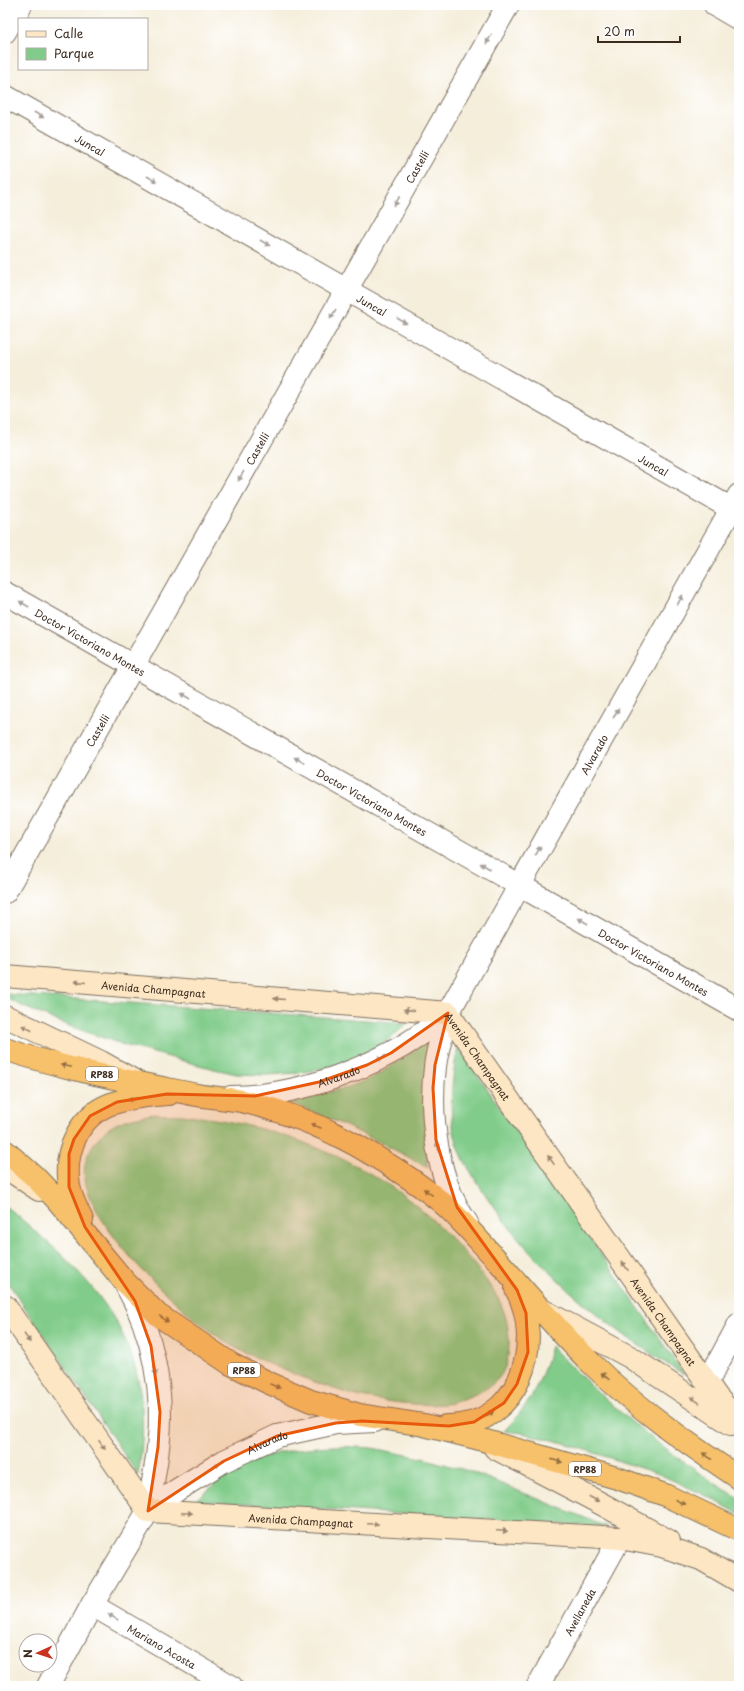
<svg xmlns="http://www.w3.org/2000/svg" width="744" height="1691" viewBox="0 0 744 1691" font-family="'Playpen Sans',sans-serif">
<rect width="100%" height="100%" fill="#fff"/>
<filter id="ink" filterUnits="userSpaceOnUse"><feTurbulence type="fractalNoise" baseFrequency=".025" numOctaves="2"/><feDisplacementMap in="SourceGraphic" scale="8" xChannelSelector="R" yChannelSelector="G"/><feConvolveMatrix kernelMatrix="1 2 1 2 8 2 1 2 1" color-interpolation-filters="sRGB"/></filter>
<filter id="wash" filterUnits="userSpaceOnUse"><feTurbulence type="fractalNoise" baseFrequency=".012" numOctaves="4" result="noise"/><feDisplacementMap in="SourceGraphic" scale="16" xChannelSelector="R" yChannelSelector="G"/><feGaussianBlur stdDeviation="0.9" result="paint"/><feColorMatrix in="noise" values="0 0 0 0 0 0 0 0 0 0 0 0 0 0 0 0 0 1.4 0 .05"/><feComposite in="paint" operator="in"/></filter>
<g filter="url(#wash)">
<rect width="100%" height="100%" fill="#f5eedb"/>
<!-- green -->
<path fill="#81cc8a" stroke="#5e7b54" d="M5 994 407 1023 392 1038 368 1052 332 1067 299 1073 267 1075 237 1074 214 1069 124 1045 69 1026 24 1007 5 997Z
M434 1034 425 1134 428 1168C382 1142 337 1121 287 1101 311 1096 334 1092 357 1084 383 1075 413 1051 434 1034Z
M458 1047 684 1374C609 1331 530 1264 483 1191 473 1176 463 1161 457 1143 447 1112 452 1078 458 1047Z
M153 1114C165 1115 179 1114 192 1116 256 1123 320 1144 376 1177 418 1202 460 1243 488 1283 494 1292 501 1302 504 1312 508 1323 509 1334 509 1345 508 1375 495 1387 468 1397 463 1399 457 1401 452 1403 429 1408 376 1401 353 1395 320 1385 289 1373 259 1359 249 1354 238 1350 229 1344 184 1315 93 1233 85 1179 83 1168 86 1157 92 1147 99 1134 111 1125 125 1120 134 1117 144 1116 153 1114Z
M5 1206C99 1282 160 1345 138 1475L5 1278Z
M551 1346C607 1404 669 1457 739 1498V1514L711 1498 659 1474 564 1443 522 1433 504 1431C531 1403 541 1383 551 1346Z
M336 1446 372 1448 422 1458 472 1472 607 1527 195 1501C208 1491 222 1477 236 1469 267 1452 302 1447 336 1446Z"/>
</g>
<g filter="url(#ink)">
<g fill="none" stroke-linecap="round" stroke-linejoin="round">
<!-- street casing -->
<g stroke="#7c6f60" stroke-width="24">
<g id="street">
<path d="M715 5 739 19"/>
<path d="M5 32 21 5"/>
<path id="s1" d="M5 96 739 513"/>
<path id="s2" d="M5 593 739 1010"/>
<path id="s3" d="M5 892 508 5"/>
<path id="s4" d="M231 1097C305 1096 393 1062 448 1013"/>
<path id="s5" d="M467 1223C437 1182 429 1116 435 1067 437 1049 443 1030 448 1013L739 495"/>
<path d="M126 1285C153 1332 165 1394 158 1448 156 1469 151 1490 148 1511"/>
<path d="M707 1383 739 1324"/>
<path id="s6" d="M92 1605 231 1686"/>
<path id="s7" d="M48 1686 92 1605 148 1511 177 1490 224 1461 277 1436 336 1423 375 1421"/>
<path id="s8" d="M538 1686 620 1538"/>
</g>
</g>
<!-- secondary casing -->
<g stroke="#7c6f60" stroke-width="24">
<g id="secondary">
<path id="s9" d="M5 976 448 1013 717 1397 739 1422"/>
<path d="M5 1016 101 1062 133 1080"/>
<path d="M5 1167 39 1190"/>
<path id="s10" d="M5 1306 148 1511 620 1538 662 1546 701 1559 739 1581"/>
<path d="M542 1310 630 1357 731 1424"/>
<path d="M495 1448 598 1502 669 1541"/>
</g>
</g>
<!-- highway casing -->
<g stroke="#7c6f60" stroke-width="24">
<path id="highway" d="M5 1049C67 1070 133 1082 197 1095 212 1098 227 1098 241 1101 281 1110 320 1125 356 1145 387 1163 420 1183 447 1207 465 1224 481 1243 498 1261 529 1296 559 1332 593 1365 637 1408 688 1444 739 1478
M5 1151 34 1176 58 1201 124 1281 158 1315 231 1364 269 1383 311 1401 360 1415 424 1425 472 1437 617 1478 665 1495 739 1530
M82 1220C77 1209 71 1198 69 1186 63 1150 80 1112 117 1102 132 1097 153 1095 169 1094
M446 1426C518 1428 546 1344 516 1289"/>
</g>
<!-- street -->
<use href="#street" stroke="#fff" stroke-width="22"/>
<!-- secondary -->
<use href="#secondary" stroke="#fce6c4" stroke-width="22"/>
<!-- highway -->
<use href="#highway" stroke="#f7c06b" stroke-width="22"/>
</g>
<!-- one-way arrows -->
<defs><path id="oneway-solid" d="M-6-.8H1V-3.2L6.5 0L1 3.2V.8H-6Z"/></defs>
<g fill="#a79f9a">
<use href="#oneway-solid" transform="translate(489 39) rotate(120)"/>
<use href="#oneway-solid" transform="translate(39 115) rotate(30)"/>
<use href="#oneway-solid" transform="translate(152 179) rotate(30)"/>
<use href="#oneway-solid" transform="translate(397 201) rotate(120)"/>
<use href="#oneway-solid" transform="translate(265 243) rotate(30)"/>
<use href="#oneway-solid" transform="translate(333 314) rotate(120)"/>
<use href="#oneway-solid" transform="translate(402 321) rotate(30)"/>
<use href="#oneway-solid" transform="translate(241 476) rotate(120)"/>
<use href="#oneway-solid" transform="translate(680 600) rotate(-61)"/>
<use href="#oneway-solid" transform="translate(24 604) rotate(-150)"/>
<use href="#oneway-solid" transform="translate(186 696) rotate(-150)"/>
<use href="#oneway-solid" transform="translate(616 713) rotate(-61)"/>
<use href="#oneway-solid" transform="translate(299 760) rotate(-150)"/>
<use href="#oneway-solid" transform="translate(538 851) rotate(-61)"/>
<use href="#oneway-solid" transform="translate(485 866) rotate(-150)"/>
<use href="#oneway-solid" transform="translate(583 921) rotate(-150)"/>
<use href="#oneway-solid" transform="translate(381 1058) rotate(153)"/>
<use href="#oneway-solid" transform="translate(438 1147) rotate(-102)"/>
<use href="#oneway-solid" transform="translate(155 1370) rotate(80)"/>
<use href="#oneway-solid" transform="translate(215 1466) rotate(-31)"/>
<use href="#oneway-solid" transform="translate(113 1617) rotate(-150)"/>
</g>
<g fill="#9c8871">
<use href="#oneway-solid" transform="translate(80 982) rotate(-175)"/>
<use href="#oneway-solid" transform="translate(279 999) rotate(-175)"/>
<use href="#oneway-solid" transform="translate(409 1010) rotate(-175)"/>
<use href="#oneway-solid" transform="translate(27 1028) rotate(-153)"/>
<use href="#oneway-solid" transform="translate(551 1160) rotate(-125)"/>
<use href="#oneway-solid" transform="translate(625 1266) rotate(-125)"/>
<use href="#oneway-solid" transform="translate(27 1338) rotate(55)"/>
<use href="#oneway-solid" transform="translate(695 1400) rotate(-146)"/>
<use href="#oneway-solid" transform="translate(102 1445) rotate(55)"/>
<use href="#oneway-solid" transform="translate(594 1499) rotate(27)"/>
<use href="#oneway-solid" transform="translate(187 1513) rotate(3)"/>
<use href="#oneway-solid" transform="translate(373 1524) rotate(3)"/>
<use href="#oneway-solid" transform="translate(502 1531) rotate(3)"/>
</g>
<g fill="#906e41">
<use href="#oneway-solid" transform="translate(66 1066) rotate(-168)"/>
<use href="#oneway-solid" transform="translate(133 1099) rotate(172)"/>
<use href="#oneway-solid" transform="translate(316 1126) rotate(-158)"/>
<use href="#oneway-solid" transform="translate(428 1192) rotate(-143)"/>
<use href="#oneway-solid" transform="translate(164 1319) rotate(35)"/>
<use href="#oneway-solid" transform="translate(605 1376) rotate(-138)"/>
<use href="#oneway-solid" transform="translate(275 1386) rotate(23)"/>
<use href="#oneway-solid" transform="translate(489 1414) rotate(-33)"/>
<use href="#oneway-solid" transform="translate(707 1456) rotate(-146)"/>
<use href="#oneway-solid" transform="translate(557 1461) rotate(16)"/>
<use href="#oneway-solid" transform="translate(680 1502) rotate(24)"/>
</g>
</g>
<!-- marked area -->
<path fill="#e8590c" fill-opacity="0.2" stroke="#e8590c" stroke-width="3" stroke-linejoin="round" d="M448 1013 435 1065 433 1088 436 1140 457 1207 517 1290 526 1313 528 1352 517 1384 504 1403 474 1422 449 1426 362 1421 336 1423 277 1436 224 1461 148 1511 158 1447 160 1412 151 1346 135 1301 85 1227 69 1187V1154L74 1139 90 1116 117 1102 167 1094 255 1096 319 1082 367 1065 391 1053Z"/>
<g text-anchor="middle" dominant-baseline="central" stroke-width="3.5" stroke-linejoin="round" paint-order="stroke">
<!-- shield labels -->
<g fill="#fff" stroke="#766a62" stroke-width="1">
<rect x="86" y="1067" width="32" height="14" rx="3"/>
<rect x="228" y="1363" width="32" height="14" rx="3"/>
<rect x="569" y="1462" width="32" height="14" rx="3"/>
</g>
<g font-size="9" font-weight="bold" fill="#3b2a1e">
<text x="102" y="1074">RP88</text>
<text x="244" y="1370">RP88</text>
<text x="585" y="1469">RP88</text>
</g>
<!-- street labels -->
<g font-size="10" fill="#3b2a1e" stroke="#fff">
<text stroke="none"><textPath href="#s1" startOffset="98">Juncal</textPath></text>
<text stroke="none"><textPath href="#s3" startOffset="834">Castelli</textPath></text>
<text stroke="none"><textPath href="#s1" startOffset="422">Juncal</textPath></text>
<text stroke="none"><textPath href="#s3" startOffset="510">Castelli</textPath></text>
<text stroke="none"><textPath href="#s1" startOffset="746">Juncal</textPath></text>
<text stroke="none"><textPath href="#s2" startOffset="98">Doctor Victoriano Montes</textPath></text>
<text stroke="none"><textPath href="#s3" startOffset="186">Castelli</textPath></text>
<text stroke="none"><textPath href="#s5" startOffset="515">Alvarado</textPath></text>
<text stroke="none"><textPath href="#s2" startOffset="422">Doctor Victoriano Montes</textPath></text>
<text stroke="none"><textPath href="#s2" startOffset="746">Doctor Victoriano Montes</textPath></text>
<text stroke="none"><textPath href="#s9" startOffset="149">Avenida Champagnat</textPath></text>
<text stroke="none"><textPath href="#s9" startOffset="497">Avenida Champagnat</textPath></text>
<text stroke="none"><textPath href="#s4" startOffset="110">Alvarado</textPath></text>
<text stroke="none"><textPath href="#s9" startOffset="821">Avenida Champagnat</textPath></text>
<text stroke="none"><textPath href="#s7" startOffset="340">Alvarado</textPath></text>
<text stroke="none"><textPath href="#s10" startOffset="403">Avenida Champagnat</textPath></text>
<text stroke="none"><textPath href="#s8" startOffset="85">Avellaneda</textPath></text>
<text stroke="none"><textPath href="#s6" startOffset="81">Mariano Acosta</textPath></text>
</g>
</g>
<!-- margin -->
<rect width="744" height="1691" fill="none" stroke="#fff" stroke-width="20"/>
<!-- legend -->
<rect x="18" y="18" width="130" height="52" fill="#ffffff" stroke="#b1aaa5"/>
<rect x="26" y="31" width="20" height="6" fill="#fce6c4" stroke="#b1aaa5"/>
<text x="54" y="38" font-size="12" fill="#3b2a1e">Calle</text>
<rect x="26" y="48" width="20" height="12" fill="#81cc8a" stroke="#b1aaa5"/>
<text x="54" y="58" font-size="12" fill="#3b2a1e">Parque</text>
<!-- north arrow -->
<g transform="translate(38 1653) rotate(267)"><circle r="19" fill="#ffffff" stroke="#b1aaa5"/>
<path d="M0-3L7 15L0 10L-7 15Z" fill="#c8321e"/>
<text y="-6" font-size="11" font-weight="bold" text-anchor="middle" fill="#3b2a1e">N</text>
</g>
<!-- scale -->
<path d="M598 36v6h82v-6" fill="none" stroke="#3b2a1e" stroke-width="2"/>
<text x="604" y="36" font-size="12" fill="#3b2a1e" stroke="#ffffff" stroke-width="3" paint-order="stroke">20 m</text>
</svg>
